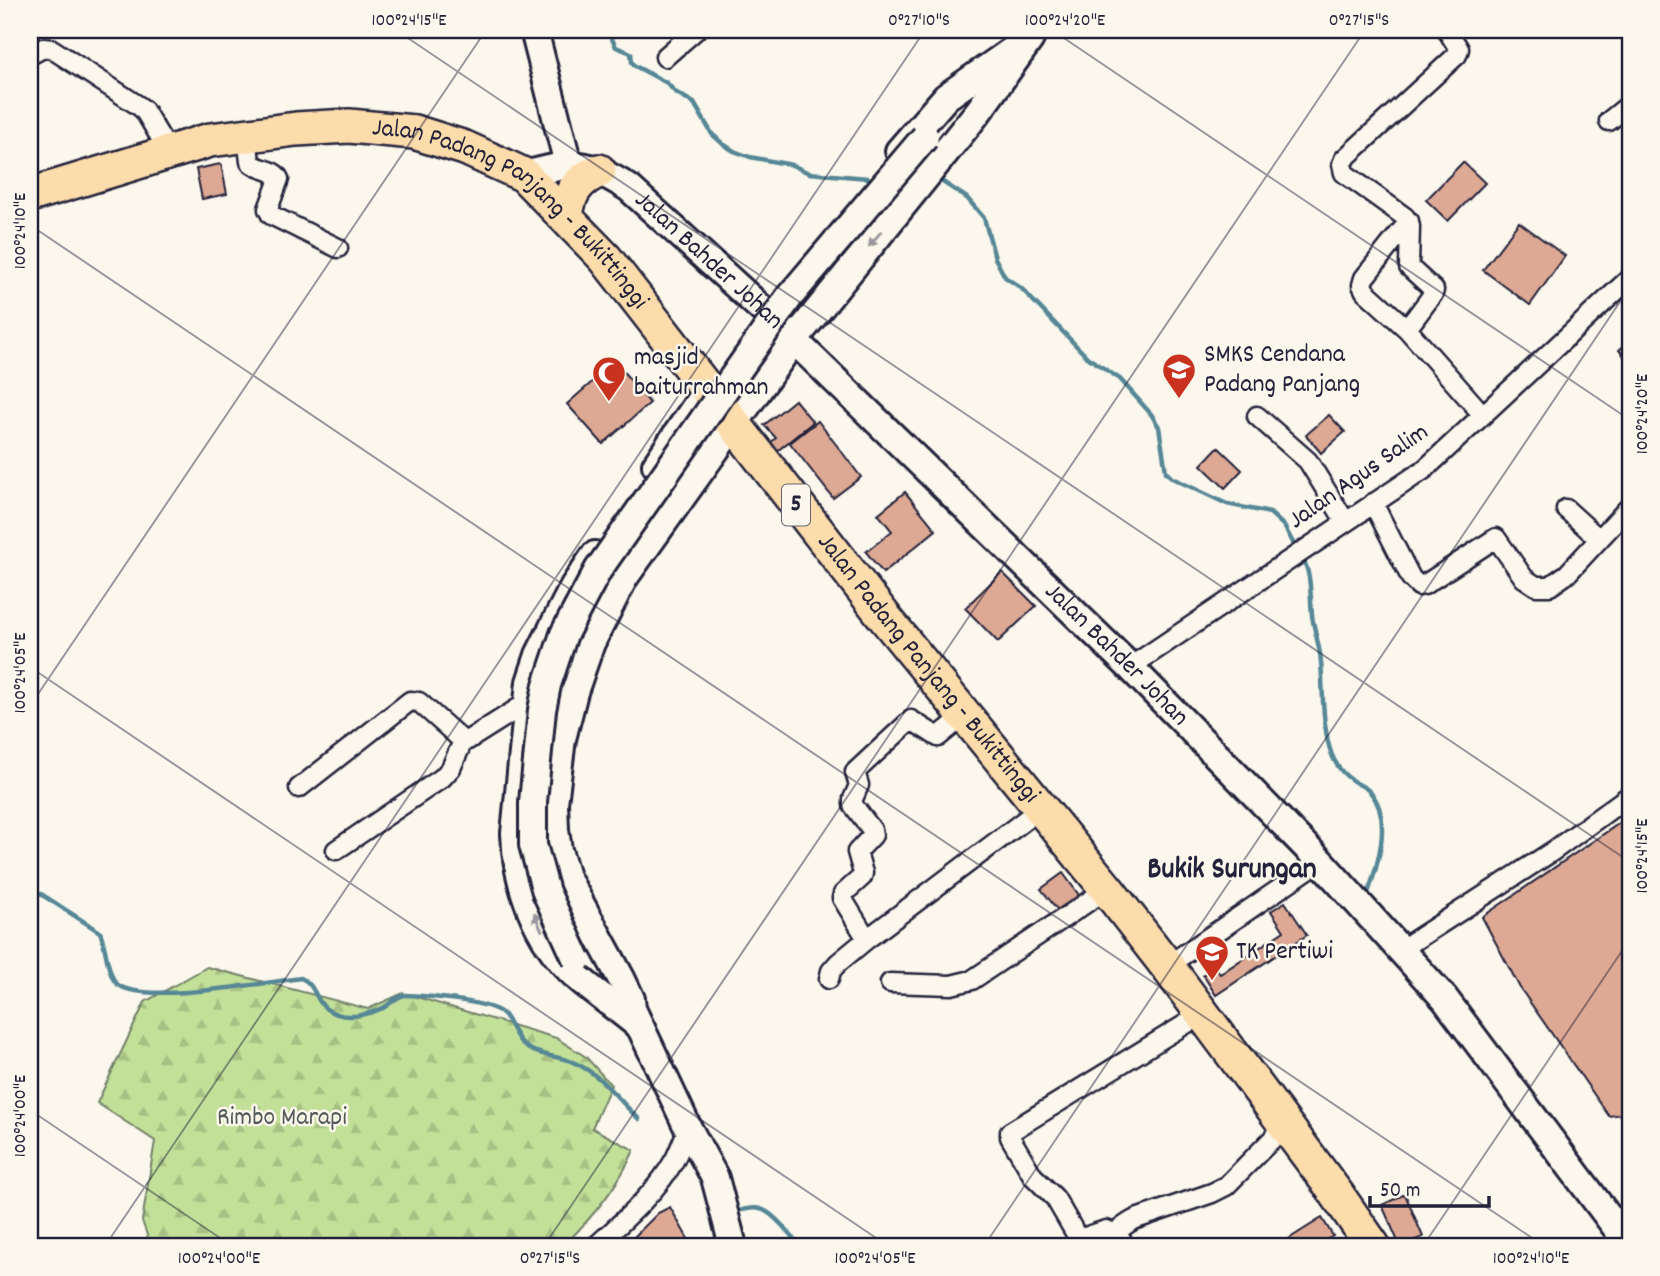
<svg xmlns="http://www.w3.org/2000/svg" width="1660" height="1276" viewBox="0 0 1660 1276" font-family="Dekko,sans-serif">
<defs>
<pattern id="forest-firs" width="22" height="20" patternUnits="userSpaceOnUse" patternTransform="scale(1.75)"><rect width="22" height="20" fill="#c3e098"/><path d="M5 1l3.5 6h-7zM16 11l3.5 6h-7z" fill="#a7c084"/></pattern>
</defs>
<rect width="100%" height="100%" fill="#fbf7ec"/>
<filter id="ink" filterUnits="userSpaceOnUse"><feTurbulence type="fractalNoise" baseFrequency=".0143" numOctaves="2"/><feDisplacementMap in="SourceGraphic" scale="14" xChannelSelector="R" yChannelSelector="G"/><feConvolveMatrix kernelMatrix="1 2 1 2 8 2 1 2 1" color-interpolation-filters="sRGB"/></filter>
<g filter="url(#ink)">
<!-- forest -->
<path fill="url(#forest-firs)" stroke="#72816a" stroke-width="2" d="M207 967 368 1009 403 993 556 1038 586 1057 611 1085 592 1128 634 1150C618 1187 592 1218 563 1246H151L142 1221 155 1141 97 1103 145 1002Z"/>
<g fill="none" stroke-linecap="round" stroke-linejoin="round">
<!-- stream -->
<path stroke="#568796" stroke-width="4.5" d="M549 30 553 35C565 37 571 35 582 30
M603 30 609 33 616 47 631 53 632 62 635 66 667 83 675 92 694 103 712 134 723 144 734 151 750 157 792 165 809 173 868 178
M935 177 967 198 984 218 995 258 1005 277 1021 288 1087 357 1120 379 1151 414 1159 427 1166 472 1172 478 1227 504 1270 513 1284 526 1297 550
M1302 558C1312 573 1310 597 1312 615 1314 631 1320 646 1321 662 1323 685 1322 708 1326 731 1329 752 1335 769 1353 781 1359 785 1366 787 1371 793 1393 819 1377 868 1367 896
M30 887 100 932C106 946 107 973 116 983 137 1006 269 982 301 978 319 986 313 1007 337 1014 351 1019 370 1014 383 1008 391 1004 397 995 406 995 425 996 493 1001 504 1015 513 1027 516 1041 529 1049 544 1057 561 1056 575 1063 602 1075 618 1100 639 1119
M742 1210C748 1209 754 1207 760 1209 772 1211 792 1236 799 1246"/>
</g>
<!-- building -->
<path fill="#dea994" stroke="#22223b" stroke-width="2" d="M1463 162 1485 183 1448 221 1426 200Z
M221 164 227 194 202 199 196 169Z
M1519 222 1565 256 1530 305 1483 270Z
M1630 340V363L1619 350Z
M615 362 650 403 603 444 567 404Z
M795 400 813 422 776 452 769 444 776 438 764 425Z
M1329 415 1345 432 1321 453 1306 435Z
M818 421 861 477 833 498 790 443Z
M1218 447 1242 470 1225 488 1201 465Z
M905 492 936 530 883 573 866 552 892 531 878 514Z
M1002 572 1036 606 998 642 965 608Z
M1630 816V1113L1609 1116 1520 988 1482 917Z
M1063 873 1081 898 1060 913 1041 889Z
M1285 902 1307 935 1216 995 1203 975 1215 966 1220 974 1284 931 1271 911Z
M1405 1194 1423 1237 1400 1246 1382 1205Z
M670 1207 692 1246H625L658 1213Z
M1322 1218 1333 1236 1317 1246H1295L1290 1238Z"/>
<g fill="none" stroke-linecap="round" stroke-linejoin="round">
<!-- street casing -->
<g stroke="#22223b" stroke-width="23">
<path id="street" d="M30 55 43 48 52 49 139 106 144 110 169 152
M665 57 696 30
M1609 121 1630 104
M247 136 250 162C259 171 274 168 279 179L268 209 271 215 338 248
M1409 221 1364 278 1362 285 1365 291 1407 329 1483 415
M1407 329 1433 294 1434 290 1409 267 1410 226 1405 217 1344 173 1342 164 1344 159 1457 55 1459 49 1447 30
M1257 416 1308 461 1345 521
M1373 503 1411 578 1419 586 1424 585 1496 538 1524 578 1536 586H1550L1567 574 1630 506
M1566 509 1599 539
M1130 667 1425 469 1630 278
M299 788 410 701 419 702 463 741 468 740 528 702
M336 850 442 778 451 768 463 741
M867 939 842 898 843 894 862 877 863 873 857 852 873 835 872 830 853 805V799L859 785 855 772 911 720 938 737 965 715
M1400 950 1553 851 1630 795
M1167 966 1320 861
M829 979 831 971 838 963 867 939 1041 808
M890 983 951 985 972 980 1107 889
M1106 1238C1118 1233 1124 1224 1136 1219L1212 1193 1226 1186 1285 1126
M596 1246C622 1222 658 1191 675 1159 680 1149 684 1138 688 1128
M1125 1246 1117 1234 1106 1230 1082 1238 1077 1236 1055 1198 1033 1176 1010 1137V1132L1202 1014"/>
</g>
<!-- secondary casing -->
<g stroke="#22223b" stroke-width="32">
<g id="secondary">
<path d="M534 30 568 164"/>
<path d="M899 151 946 97 1013 50"/>
<path id="s1" d="M524 175C576 162 582 159 629 188L763 310 1130 667 1320 861 1445 999 1630 1246"/>
<path d="M656 465 706 391"/>
<path d="M595 555 574 586 554 625 539 655 530 682 515 833C516 884 537 940 575 975 595 993 618 1008 639 1026"/>
<path d="M733 1246 715 1178 688 1128 632 1009 631 999 622 980 566 877 558 850 555 830 554 803 562 739 574 692 591 643 624 578 794 340 978 112 1030 39"/>
</g>
</g>
<!-- highway casing -->
<g stroke="#22223b" stroke-width="38">
<g id="highway">
<path id="s2" d="M30 195 210 140 296 129 349 126 414 132 465 148 524 175 605 258 886 619 1107 889 1167 966 1336 1193 1373 1246"/>
<path d="M566 216C569 193 577 180 599 171"/>
</g>
</g>
<!-- street -->
<use href="#street" stroke="#fbf7ec" stroke-width="18"/>
<!-- secondary -->
<use href="#secondary" stroke="#fbf7ec" stroke-width="26"/>
<!-- highway -->
<use href="#highway" stroke="#fddcac" stroke-width="33"/>
<!-- secondary-bridge casing -->
<g stroke="#22223b" stroke-width="32" stroke-linecap="butt">
<path id="secondary-bridge" d="M577 960 546 892 533 845V802L542 710 547 685 564 634 598 570 790 296 925 137"/>
</g>
<!-- secondary-bridge -->
<use href="#secondary-bridge" stroke="#fbf7ec" stroke-width="26"/>
</g>
<!-- one-way arrows -->
<defs><path id="oneway-solid" d="M-6-.8H1V-3.2L6.5 0L1 3.2V.8H-6Z" transform="scale(1.75)"/></defs>
<g fill="#99979c">
<use href="#oneway-solid" transform="translate(875 239) rotate(129)"/>
<use href="#oneway-solid" transform="translate(538 922) rotate(-114)"/>
</g>
</g>
<!-- ticks -->
<path fill="none" stroke="#22223b" stroke-width="2" stroke-opacity="0.45" d="M396 30 1630 862M1052 30 1630 420M30 55 46 30M30 225 1544 1246M30 667 888 1246M30 706 486 30M30 1110 232 1246M105 1246 925 30M544 1246 1365 30M984 1246 1630 287M1423 1246 1630 939"/>
<!-- icons -->
<defs>
<g id="school-pin" transform="scale(1.75)"><path d="M0 17L-7.5 6A9.5 9.5 0 1 1 7.5 6Z" fill="#c8321e" stroke="#fbf7ec"/><path d="M0-5L7-2L0 1L-7-2ZM-4 1L0 2.5L4 1V4Q0 6-4 4Z" fill="#fff"/></g>
<g id="mosque-pin" transform="scale(1.75)"><path d="M0 17L-7.5 6A9.5 9.5 0 1 1 7.5 6Z" fill="#c8321e" stroke="#fbf7ec"/><path d="M3.5-4.9A6 6 0 1 0 3.5 4.9A5 5 0 1 1 3.5-4.9Z" fill="#fff"/></g>
</defs>
<g fill-rule="evenodd">
<use href="#school-pin" x="1179" y="370"/>
<use href="#mosque-pin" x="609" y="373"/>
<use href="#school-pin" x="1212" y="952"/>
</g>
<g text-anchor="middle" dominant-baseline="central" stroke-width="5" stroke-linejoin="round" paint-order="stroke">
<!-- shield labels -->
<rect fill="#fbf7ec" stroke="#636270" stroke-width="2" x="782" y="484.5" width="28" height="41" rx="5"/>
<g font-size="24" font-weight="bold" fill="#22223b">
<text x="796" y="505">5</text>
</g>
<!-- street labels -->
<g font-size="26" fill="#22223b" stroke="#fbf7ec">
<text stroke="none"><textPath href="#s2" startOffset="520">Jalan Padang Panjang - Bukittinggi</textPath></text>
<text stroke="none"><textPath href="#s1" startOffset="219">Jalan Bahder Johan</textPath></text>
<text transform="translate(1359 477) rotate(-35)">Jalan Agus Salim</text>
<text stroke="none"><textPath href="#s1" startOffset="786">Jalan Bahder Johan</textPath></text>
<text stroke="none"><textPath href="#s2" startOffset="1150">Jalan Padang Panjang - Bukittinggi</textPath></text>
</g>
<!-- poi labels -->
<g font-size="26" fill="#22223b" stroke="#fbf7ec" text-anchor="start">
<text x="1204" y="355">SMKS Cendana<tspan x="1204" dy="30">Padang Panjang</tspan></text>
<text x="634" y="358">masjid<tspan x="634" dy="30">baiturrahman</tspan></text>
<text x="1236" y="952">TK Pertiwi</text>
</g>
<!-- park labels -->
<g font-size="26" fill="#525b57" stroke="#fbf7ec">
<text x="282" y="1118">Rimbo Marapi</text>
</g>
<!-- quarter labels -->
<g font-size="30" font-weight="bold" fill="#22223b" stroke="#fbf7ec">
<text x="1232" y="871">Bukik Surungan</text>
</g>
</g>
<!-- margin -->
<rect width="1660" height="1276" fill="none" stroke="#fbf7ec" stroke-width="77"/>
<!-- scale -->
<path d="M1370 1196v10h119v-10" fill="none" stroke="#22223b" stroke-width="3.5"/>
<text x="1380" y="1196" font-size="21" fill="#22223b" stroke="#fbf7ec" stroke-width="5" paint-order="stroke">50 m</text>
<rect x="38" y="38" width="1584" height="1200" fill="none" stroke="#22223b" stroke-width="2.5"/>
<g font-size="18" text-anchor="middle" fill="#22223b">
<text x="409" y="25">100°24'15"E</text>
<text x="919" y="25">0°27'10"S</text>
<text x="1065" y="25">100°24'20"E</text>
<text x="1359" y="25">0°27'15"S</text>
<text transform="translate(19 231) rotate(-90)" y="6">100°24'10"E</text>
<text transform="translate(1641 414) rotate(-90)" y="6">100°24'20"E</text>
<text transform="translate(19 673) rotate(-90)" y="6">100°24'05"E</text>
<text transform="translate(1641 856) rotate(-90)" y="6">100°24'15"E</text>
<text transform="translate(19 1116) rotate(-90)" y="6">100°24'00"E</text>
<text x="219" y="1263">100°24'00"E</text>
<text x="550" y="1263">0°27'15"S</text>
<text x="875" y="1263">100°24'05"E</text>
<text x="1531" y="1263">100°24'10"E</text>
</g>
</svg>
